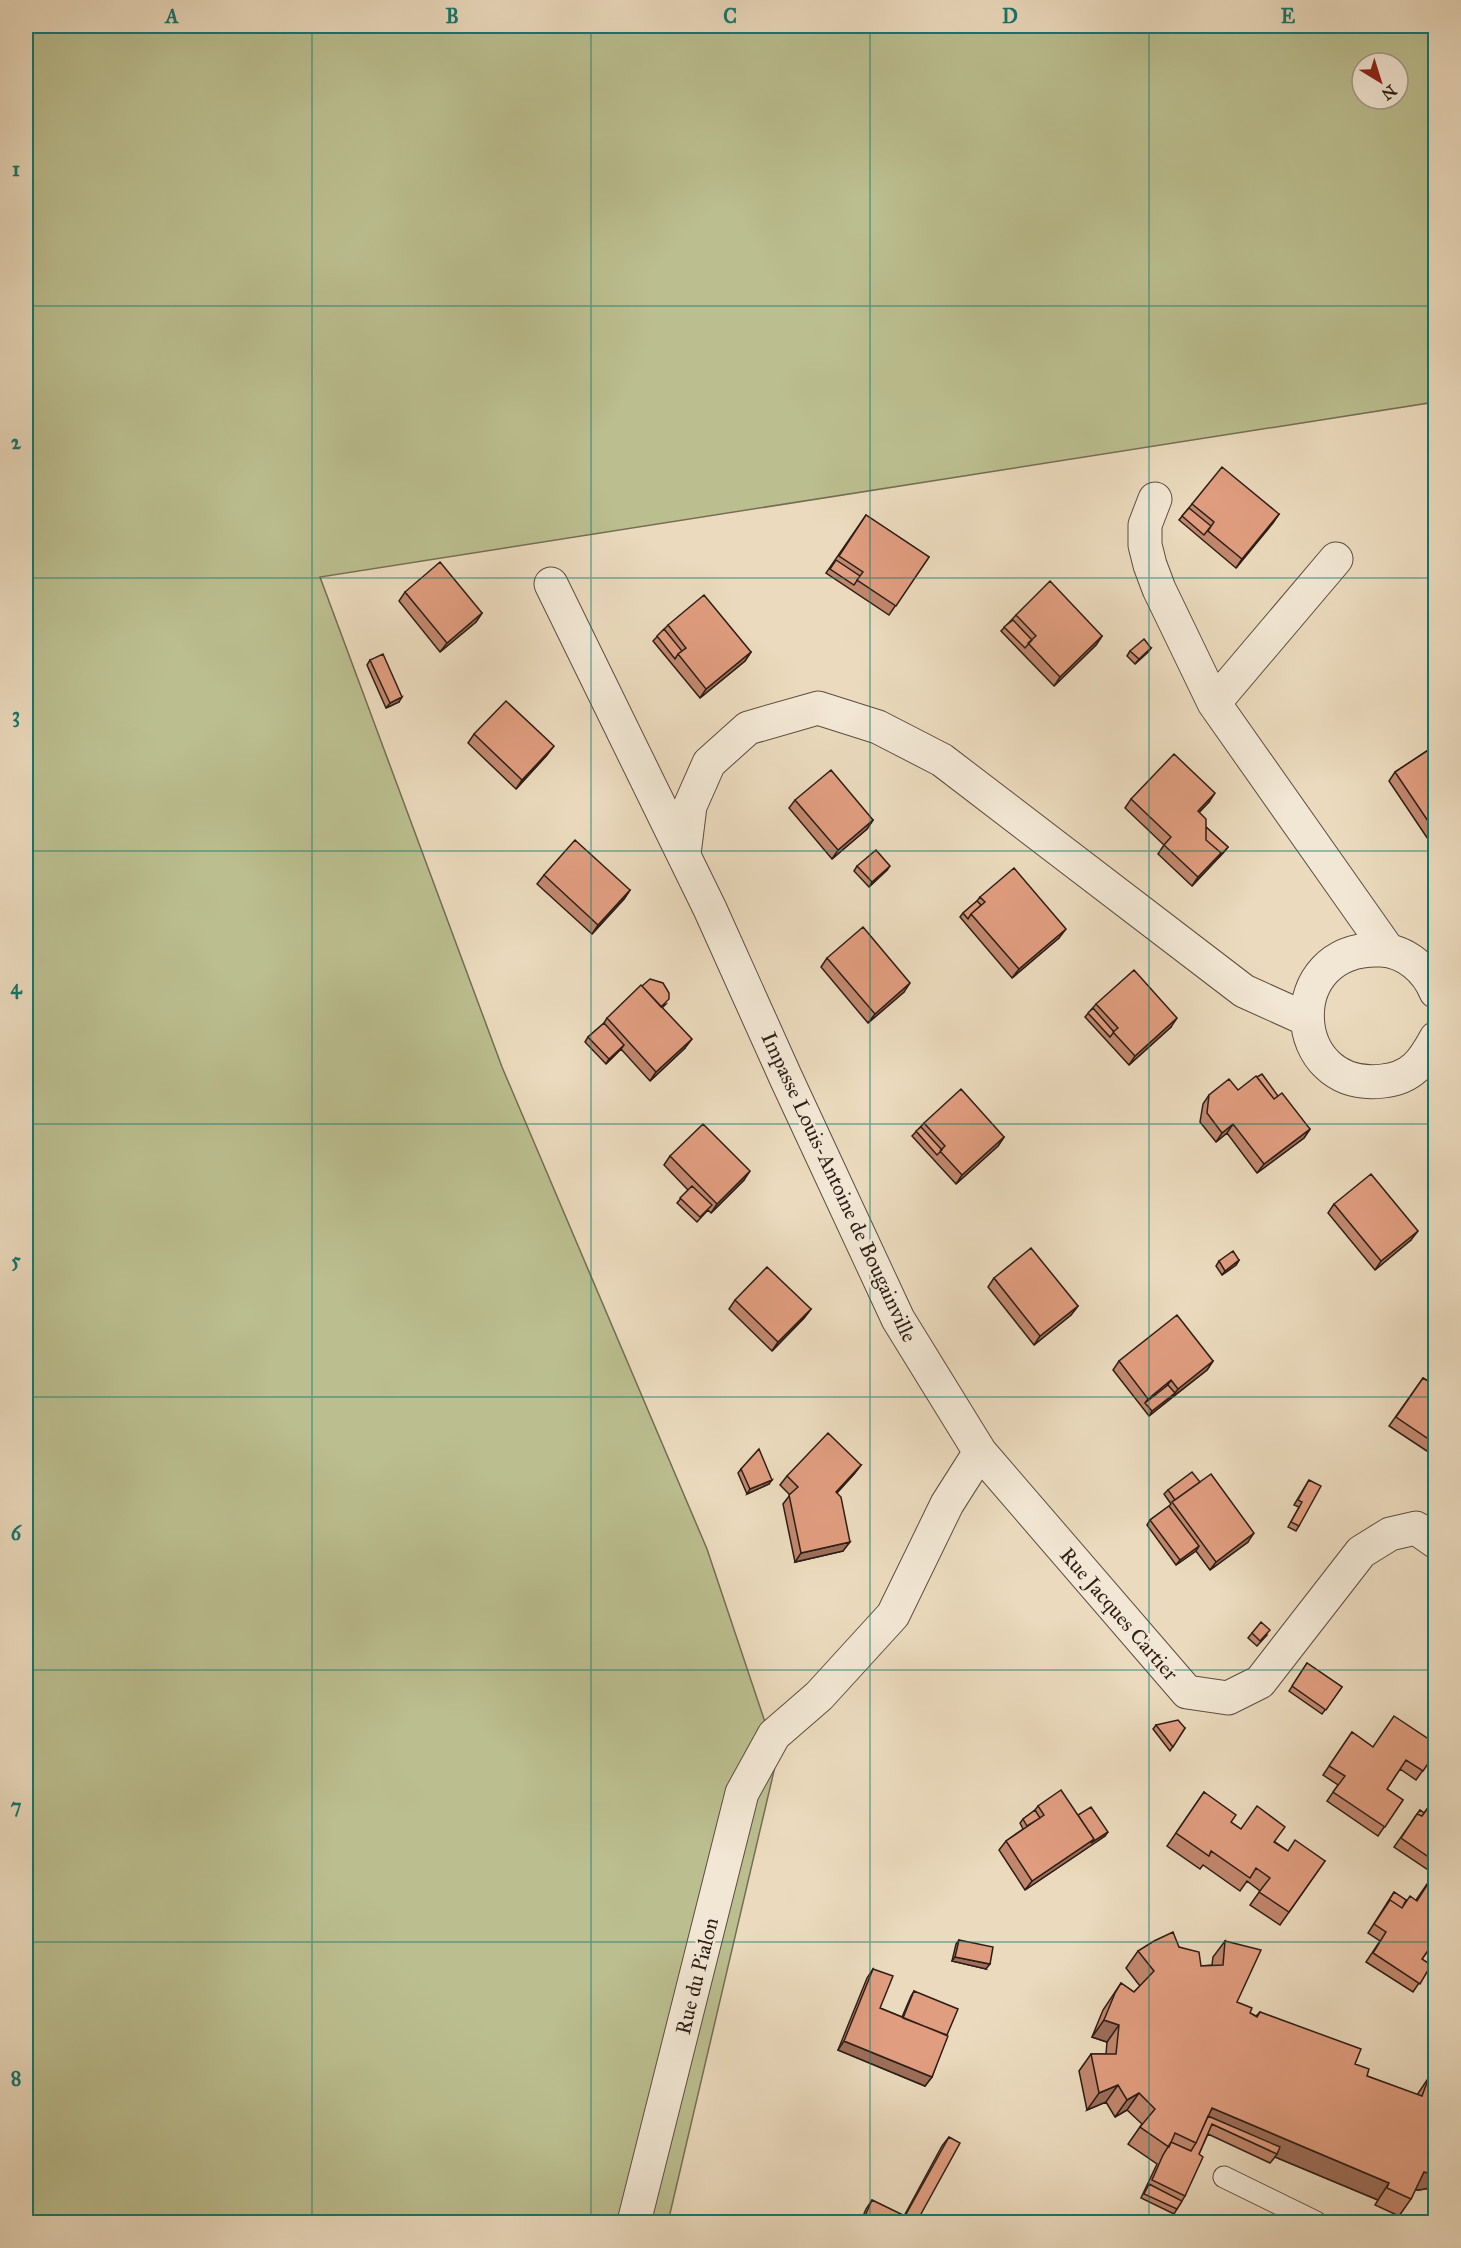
<svg xmlns="http://www.w3.org/2000/svg" width="1461" height="2248" viewBox="0 0 1461 2248" font-family="'IM FELL Great Primer',serif">
<rect width="100%" height="100%" fill="#ebdabd"/>
<filter id="stains"><feTurbulence type="fractalNoise" baseFrequency=".00333" numOctaves="4"/><feColorMatrix values="0 0 0 0 .2 0 0 0 0 .09 0 0 0 0 .02 0 0 0 .5 -.17"/></filter>
<radialGradient id="worn" r=".72"><stop offset=".6" stop-color="#630" stop-opacity="0"/><stop offset="1" stop-color="#630" stop-opacity=".3"/></radialGradient>
<!-- green -->
<path fill="#bbbe8f" stroke="#746e53" stroke-width="1.5" fill-rule="evenodd" d="M26 26H1435V402L320 577 502 1067 707 1549 777 1758 668 2222H26ZM1362 63H1398V99H1362Z"/>
<g fill="none" stroke-linecap="round" stroke-linejoin="round">
<!-- service casing -->
<g stroke="#5d4d40" stroke-width="23">
<path id="service" d="M1224 2177 1316 2222"/>
</g>
<!-- minor casing -->
<g stroke="#5d4d40" stroke-width="35">
<path id="minor" d="M1155 499 1145 525V545L1150 565 1159 589 1214 703 1388 950
M551 584 710 909 786 1078 898 1319 980 1452 947 1504 893 1615 819 1696 774 1735 742 1793 634 2222
M1214 703 1336 559
M684 854 690 806 709 763 748 728 818 708 878 727 942 760 1244 991 1306 1019
M1436 992C1427 970 1406 951 1381 950 1279 945 1286 1093 1383 1081 1412 1078 1423 1062 1436 1038
M980 1452 1187 1692 1228 1698 1260 1682 1361 1552 1390 1534 1416 1528 1436 1542"/>
</g>
<!-- service -->
<use href="#service" stroke="#f2e7d4" stroke-width="21"/>
<!-- minor -->
<use href="#minor" stroke="#f2e7d4" stroke-width="33"/>
</g>
<!-- wall -->
<path fill="#c1876d" stroke="#2e1e17" stroke-width="1.5" d="M1192 504 1279 514 1236 568 1179 520Z
M866 515 929 557 889 615 826 573Z
M405 592 482 613 476 622 440 652 399 601Z
M1016 615 1102 636 1096 645 1054 686 1001 631Z
M668 625 751 652 745 661 700 698 653 641Z
M1151 648 1148 652 1135 664 1127 656 1130 651Z
M370 660 399 702 386 708 367 665Z
M474 734 547 755 516 789 468 743Z
M1436 745V851L1389 781 1395 772Z
M1131 799 1209 802 1199 812 1206 827 1228 847 1192 886 1158 854 1164 845 1125 808Z
M795 800 873 820 867 829 832 859 789 808Z
M857 866 887 870 869 887 854 871Z
M544 875 630 890 624 899 592 934 537 884Z
M980 897 1059 938 1012 978 960 917 963 913 977 901Z
M827 958 904 992 868 1023 821 967Z
M666 1004 662 1008 685 1048 650 1081 621 1049 606 1064 585 1042 588 1037 604 1023 607 1018Z
M1096 1004 1171 1027 1129 1065 1085 1017Z
M1238 1090 1278 1096 1310 1129 1304 1138 1257 1173 1227 1133 1216 1142 1200 1122 1203 1104 1209 1095Z
M924 1123 1004 1137 998 1146 956 1184 912 1136Z
M670 1156 744 1180 711 1213 708 1210 697 1222 677 1203 688 1190 664 1165Z
M1334 1204 1411 1240 1375 1270 1328 1213Z
M1239 1260 1236 1265 1222 1275 1216 1266 1219 1261Z
M994 1278 1078 1306 1071 1315 1034 1345 988 1287Z
M735 1300 811 1309 804 1318 772 1351 729 1309Z
M1119 1361H1213L1207 1370 1149 1416 1113 1370Z
M1423 1378 1436 1386V1457L1389 1426Z
M861 1465 854 1474 837 1493 843 1551 795 1562 783 1504 790 1495 780 1485 787 1476Z
M741 1469 769 1484 747 1494 738 1473Z
M1309 1480 1299 1526 1296 1531 1288 1527 1299 1507 1294 1505Z
M1200 1482 1248 1542 1210 1570 1196 1551 1176 1565 1147 1525 1150 1520 1169 1506 1171 1504 1164 1494 1168 1490Z
M1252 1633 1267 1635 1257 1646 1248 1638Z
M1307 1663 1342 1687 1322 1714 1289 1691Z
M1156 1725 1185 1728 1170 1751 1153 1729Z
M1352 1732 1373 1747 1436 1752 1416 1780 1400 1769 1387 1789 1403 1800 1378 1836 1327 1801 1338 1785 1323 1775Z
M1204 1792 1231 1822 1241 1829 1275 1842 1288 1851 1325 1861 1280 1925 1250 1905 1260 1891 1247 1881 1240 1891 1203 1865 1200 1869 1167 1846Z
M1436 1797V1939L1422 1959 1431 1965 1413 1992 1366 1962 1380 1941 1368 1933 1394 1892 1406 1900H1416L1434 1874 1394 1847 1420 1810 1424 1813Z
M1038 1806 1078 1815 1105 1836 1025 1890 999 1850 1006 1841 1023 1829 1020 1823 1023 1819 1035 1810Z
M959 1940 986 1969 952 1961 956 1944Z
M1225 1941 1237 2002 1250 2013 1256 2016 1260 2012 1355 2064 1367 2076 1417 2095 1429 2077 1436 2079V2186L1430 2188 1419 2190H1415L1411 2199 1399 2216 1375 2205 1378 2200 1275 2157 1270 2163 1208 2134 1199 2154 1185 2196 1174 2214 1141 2198 1157 2164 1128 2144 1142 2124 1127 2110 1115 2117 1106 2102 1087 2110 1079 2071 1091 2054H1106L1107 2042 1092 2037 1103 2010 1121 1983 1134 1992 1140 1986 1126 1968 1138 1951 1179 1947 1201 1966 1212 1965 1213 1957Z
M873 1969 880 2008 902 2017 911 1996 914 1991 947 2035 932 2077 925 2086 838 2050 867 1978Z
M949 2137 916 2223H860L866 2209 872 2200 904 2216 942 2146Z"/>
<!-- shaded-wall -->
<path fill="#9d6e59" stroke="#2e1e17" stroke-width="1.5" d="M1279 514 1273 523 1236 568 1242 559Z
M482 613 476 622 440 652 447 643Z
M1102 636 1096 645 1054 686 1060 677Z
M1151 648 1148 652 1135 664 1139 659Z
M751 652 745 661 700 698 706 689Z
M402 697 399 702 386 708 390 703Z
M554 746 547 755 516 789 522 780Z
M1215 793 1209 802 1192 820 1198 811Z
M873 820 867 829 832 859 838 850Z
M1228 847 1225 851 1192 886 1198 877 1221 853Z
M890 866 887 870 869 887 872 882Z
M630 890 624 899 592 934 598 925Z
M1066 929 1059 938 1012 978 1019 969Z
M910 983 904 992 868 1023 875 1014Z
M1177 1018 1171 1027 1129 1065 1135 1056Z
M692 1039 685 1048 650 1081 656 1072Z
M624 1045 621 1049 606 1064 609 1059Z
M1233 1124 1227 1133 1216 1142 1222 1133Z
M1310 1129 1304 1138 1257 1173 1264 1164Z
M1004 1137 998 1146 956 1184 962 1175Z
M750 1171 744 1180 711 1213 717 1204Z
M1418 1231 1411 1240 1375 1270 1381 1261Z
M1239 1260 1236 1265 1222 1275 1225 1271Z
M1078 1306 1071 1315 1034 1345 1040 1336Z
M811 1309 804 1318 772 1351 778 1342Z
M1213 1361 1207 1370 1171 1398 1178 1389Z
M1171 1380 1165 1389 1145 1403 1148 1399Z
M1175 1393 1171 1398 1149 1416 1152 1411Z
M861 1465 854 1474 829 1501 836 1492Z
M772 1480 769 1484 747 1494 750 1489Z
M1254 1533 1248 1542 1210 1570 1216 1562Z
M850 1542 843 1551 795 1562 801 1553Z
M1199 1546 1196 1551 1176 1565 1180 1560Z
M1108 1832 1105 1836 1025 1890 1032 1881 1094 1839Z
M955 1957 990 1964 986 1969 952 1961Z
M1104 2020 1119 2025 1107 2042 1092 2037Z
M844 2041 932 2077 925 2086 838 2050Z
M1118 2085 1106 2102 1087 2110 1099 2093Z
M1139 2093 1127 2110 1115 2117 1127 2100Z
M1212 2108 1389 2183 1378 2200 1275 2157 1277 2154 1212 2124 1202 2126Z
M1424 2172 1436 2173V2186L1430 2188 1419 2190 1412 2189Z"/>
<!-- building -->
<path fill="#e09d7f" stroke="#2e1e17" stroke-width="1.5" d="M1222 467 1279 514 1242 559 1208 531 1214 522 1192 504Z
M1189 508 1211 526 1204 535 1182 516Z
M866 515 929 557 896 606 857 580 863 572 839 556Z
M836 560 860 576 854 585 830 569Z
M440 562 482 613 447 643 405 592Z
M1050 581 1102 636 1060 677 1028 643 1036 636 1016 615Z
M704 595 751 652 706 689 678 654 686 648 668 625Z
M1013 620 1032 640 1025 648 1004 627Z
M664 629 682 651 678 654 675 659 657 636Z
M1144 639 1151 648 1139 659 1130 651Z
M383 654 402 697 390 703 370 660Z
M506 701 554 746 522 780 474 734Z
M1436 745V833L1395 772Z
M1174 754 1215 793 1198 811 1206 819V840L1221 853 1198 877 1164 845 1171 837 1131 799Z
M831 770 873 820 838 850 795 800Z
M1206 827 1228 847 1218 858 1221 853 1206 840Z
M575 840 630 890 598 925 544 875Z
M876 850 890 866 872 882 857 866Z
M1014 868 1066 929 1019 969 971 914 985 902 980 897Z
M977 901 981 905 971 914 968 919 963 913Z
M863 927 910 983 875 1014 827 958Z
M1134 970 1177 1018 1135 1056 1113 1032 1118 1028 1096 1004Z
M650 979 663 983 669 993V999L661 1007 642 986Z
M641 985 692 1039 656 1072 607 1018Z
M1093 1008 1114 1032 1110 1037 1088 1013Z
M604 1023 624 1045 609 1059 588 1037Z
M1262 1074 1278 1096 1274 1099 1257 1077Z
M1256 1076 1274 1099 1282 1093 1310 1129 1264 1164 1233 1124 1222 1133 1207 1113 1209 1095 1229 1079 1238 1090Z
M961 1089 1004 1137 962 1175 940 1151 945 1146 924 1123Z
M703 1124 750 1171 717 1204 670 1156Z
M921 1127 942 1150 937 1155 916 1131Z
M1371 1174 1418 1231 1381 1261 1334 1204Z
M692 1186 712 1205 700 1217 680 1198Z
M1031 1248 1078 1306 1040 1336 994 1278Z
M1233 1251 1239 1260 1225 1271 1219 1261Z
M767 1267 811 1309 778 1342 735 1300Z
M1177 1315 1213 1361 1178 1389 1171 1380 1148 1399 1119 1361Z
M1423 1378 1436 1386V1444L1396 1417Z
M1168 1385 1175 1393 1152 1411 1145 1403Z
M828 1433 861 1465 836 1492 841 1497 850 1542 801 1553 789 1495 798 1487 787 1476Z
M759 1449 772 1480 750 1489 741 1469Z
M1192 1472 1200 1482 1175 1500 1168 1490Z
M1211 1474 1254 1533 1216 1562 1172 1502Z
M1309 1480 1321 1486 1299 1526 1291 1522 1302 1502 1298 1500Z
M1169 1506 1199 1546 1180 1560 1150 1520Z
M1261 1622 1270 1630 1260 1641 1252 1633Z
M1307 1663 1342 1687 1326 1710 1292 1686Z
M1394 1716 1436 1744V1752L1423 1771 1406 1760 1387 1789 1403 1800 1385 1827 1333 1792 1345 1776 1329 1766 1352 1732 1373 1747Z
M1178 1720 1185 1728 1173 1747 1156 1725Z
M1061 1790 1094 1839 1032 1881 1006 1841 1044 1815 1038 1806Z
M1204 1792 1236 1815 1231 1822 1241 1829 1257 1806 1285 1827 1274 1842 1288 1851 1295 1840 1325 1861 1289 1912 1259 1892 1270 1878 1256 1868 1250 1878 1211 1851 1209 1856 1176 1833Z
M1436 1797V1862L1401 1838 1417 1814 1422 1816Z
M1091 1807 1108 1832 1091 1843 1094 1839 1078 1815Z
M1035 1810 1040 1818 1027 1826 1023 1819Z
M1420 1810 1424 1813 1422 1816 1417 1814 1414 1818Z
M1436 1871V1939L1422 1959 1431 1965 1420 1984 1373 1953 1386 1932 1374 1924 1390 1900 1402 1908 1410 1896 1417 1901Z
M1394 1892 1406 1900 1402 1908 1390 1900 1387 1904Z
M1173 1932 1179 1947 1199 1952 1201 1966 1223 1965 1225 1941 1261 1950 1237 2002 1252 2008 1250 2013 1257 2017 1260 2012 1361 2049 1355 2064 1369 2069 1367 2076 1422 2096 1429 2077 1436 2079V2173L1431 2174 1424 2172 1411 2199 1387 2188 1389 2183 1212 2108 1196 2143 1175 2133 1169 2147 1140 2127 1155 2109 1139 2093 1127 2100 1118 2085 1099 2093 1091 2054H1116L1119 2025 1104 2020 1115 1993 1121 1983 1134 1992 1154 1971 1138 1951 1154 1941Z
M959 1940 993 1947 990 1964 955 1957Z
M873 1969 893 1976 880 2008 948 2036 932 2077 844 2041Z
M914 1991 958 2009 947 2035 903 2018Z
M1208 2116 1280 2147 1277 2154 1212 2124 1199 2154 1203 2157 1185 2196 1152 2180 1163 2155 1171 2142 1191 2151 1196 2143Z
M949 2137 960 2143 916 2223H862L872 2200 905 2216Z
M1149 2184 1182 2201 1177 2209 1144 2194Z
M1031 2215 1044 2223H1027Z"/>
<!-- grid -->
<path fill="none" stroke="#0f766e" stroke-width="1.5" stroke-opacity="0.55" d="M312 26V2222M591 26V2222M870 26V2222M1149 26V2222M26 306H1436M26 578H1436M26 851H1436M26 1124H1436M26 1397H1436M26 1670H1436M26 1942H1436"/>
<g text-anchor="middle" dominant-baseline="central" stroke-width="5" stroke-linejoin="round" paint-order="stroke">
<!-- street labels -->
<g font-size="21" fill="#2e1e17" stroke="#f2e7d4">
<text transform="translate(839 1187) rotate(65)">Impasse Louis-Antoine de Bougainville</text>
<text transform="translate(1119 1614) rotate(49)">Rue Jacques Cartier</text>
<text transform="translate(697 1976) rotate(-76)">Rue du Pialon</text>
</g>
</g>
<!-- margin -->
<rect width="1461" height="2248" fill="none" stroke="#ebdabd" stroke-width="66"/>
<!-- north arrow -->
<g transform="translate(1380 81) rotate(142)"><circle r="28" fill="#f2e7d4" stroke="#a49788" stroke-width="1.5"/>
<path d="M0-4.5L10 22L0 15L-10 22Z" fill="#8f2418"/>
<text y="-9" font-size="16" font-weight="bold" text-anchor="middle" fill="#2e1e17">N</text>
</g>
<rect x="33" y="33" width="1395" height="2182" fill="none" stroke="#0f766e" stroke-width="2"/>
<g font-size="20" text-anchor="middle" font-weight="bold" fill="#0f766e">
<text x="172" y="23">A</text>
<text x="452" y="23">B</text>
<text x="730" y="23">C</text>
<text x="1010" y="23">D</text>
<text x="1288" y="23">E</text>
<text x="16" y="176">1</text>
<text x="16" y="449">2</text>
<text x="16" y="722">3</text>
<text x="16" y="994">4</text>
<text x="16" y="1267">5</text>
<text x="16" y="1540">6</text>
<text x="16" y="1813">7</text>
<text x="16" y="2085">8</text>
</g>
<rect width="100%" height="100%" filter="url(#stains)"/>
<rect width="100%" height="100%" fill="url(#worn)"/>
</svg>
